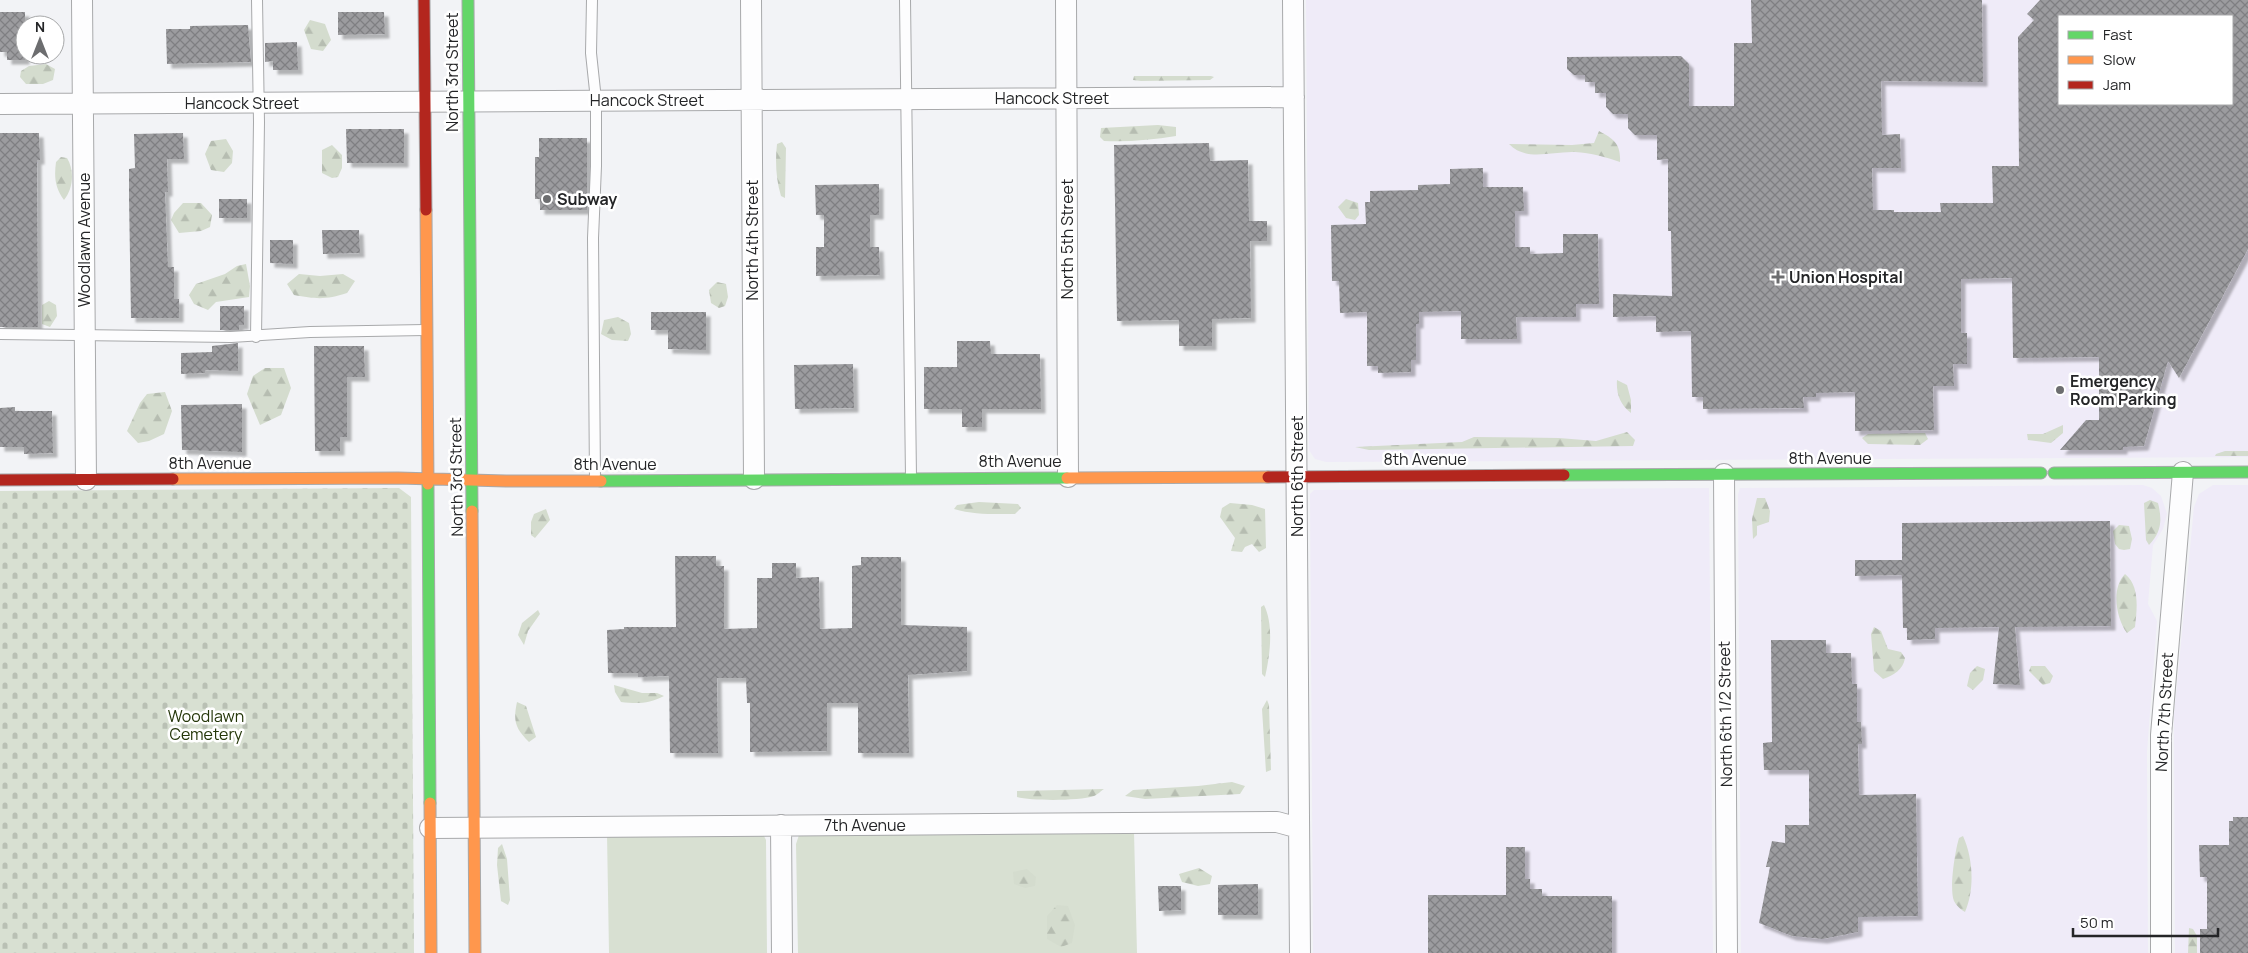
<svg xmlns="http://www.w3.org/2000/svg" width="2248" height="953" viewBox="0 0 2248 953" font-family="Manrope,sans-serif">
<defs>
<pattern id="forest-firs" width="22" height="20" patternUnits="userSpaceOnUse" patternTransform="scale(1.25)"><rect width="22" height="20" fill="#d4dcce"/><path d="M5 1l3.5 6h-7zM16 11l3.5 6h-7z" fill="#b6bdb1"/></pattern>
<pattern id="cemetery-stones" width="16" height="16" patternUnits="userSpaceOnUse" patternTransform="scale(1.25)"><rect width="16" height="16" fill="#d8e0d2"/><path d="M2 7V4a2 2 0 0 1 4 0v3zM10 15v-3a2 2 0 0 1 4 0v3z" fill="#b9c0b4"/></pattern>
<pattern id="building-cross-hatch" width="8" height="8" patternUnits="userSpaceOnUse" patternTransform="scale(1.25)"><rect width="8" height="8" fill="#9c9c9f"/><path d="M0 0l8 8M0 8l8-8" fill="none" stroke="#7f7f82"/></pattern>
<filter id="shadow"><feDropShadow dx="4.5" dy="4.5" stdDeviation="1" flood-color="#0004"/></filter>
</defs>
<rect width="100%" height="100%" fill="#f2f3f6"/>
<!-- medical -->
<path fill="#efebf8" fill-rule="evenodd" d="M1306 0H2248V457L1326 462 1315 459 1309 450ZM2059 16H2232V104H2059Z
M2143 485 2152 488 2161 496 2167 514 2163 529 2153 545 2148 604 2157 621 2147 752 2148 953H1741L1738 495 1740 488Z
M2213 485H2248V953H2175L2174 716 2194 507 2199 494Z
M1709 488 1713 953H1313L1310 494 1314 490Z"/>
<!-- green -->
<path fill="#d8e0d2" d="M1134 832 1137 953H798L796 844 799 835Z
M759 833 764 836 766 840 767 953H609L607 834Z"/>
<!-- forest -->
<path fill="url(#forest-firs)" d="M310 20 325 24 331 40 323 51 311 49 304 30Z
M46 64 55 69 53 80 43 84H26L20 77 21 71 29 66Z
M1134 76H1211L1214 77 1210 80 1141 81 1133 80Z
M1158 125 1176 127V136C1152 140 1128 142 1104 141L1100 137 1101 128Z
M1599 131C1614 139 1621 144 1620 162 1606 157 1591 153 1575 152 1552 151 1526 162 1509 144L1572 145 1594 143Z
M226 139 233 151 232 163 224 172 211 170 205 154 211 141Z
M782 142 786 148 785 198 781 196C776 180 775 161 777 144Z
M332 145 342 155V168L338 177 332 178 322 173V150Z
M61 157 67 158C75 171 73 189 64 200 55 188 54 177 56 162Z
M1346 199 1358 203 1359 215 1355 220 1346 218 1338 207Z
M183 203H201L212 215 210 227 201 231 179 233 171 220 174 213Z
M246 264 250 286 249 297 216 302 208 310 194 304 189 295 196 284 225 274 237 266Z
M299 274 320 276 343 274 355 281 347 293C326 300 316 299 294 295L287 284Z
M717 282 726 284 728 297 725 306 719 308 711 303 709 290Z
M49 301 56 305 57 316 50 327 42 324V305Z
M618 317 629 323 631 334 628 341 612 340 601 334 604 320Z
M265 368H284L291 388 281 415 260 425 247 394 253 376Z
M1617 380 1627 385 1631 400V413C1620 405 1616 393 1617 380Z
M165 392 172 411 164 434 149 441 138 443 127 431 140 403 147 394Z
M2063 425V433L2051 443 2028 440 2027 434H2043Z
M1627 432 1635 440 1633 446 1369 450 1355 447 1462 442 1474 437 1559 438 1596 441Z
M1925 433 1928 439 1920 445 1868 444 1862 438 1868 434Z
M2225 451H2248V456H2215L2216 454Z
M1757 498H1765L1770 511 1769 522 1757 526V535L1753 539 1752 519Z
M2150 500 2158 503C2162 519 2162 532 2149 545L2146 540 2144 503Z
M979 502 1018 504 1021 508 1015 514C994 514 974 515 954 509L957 505Z
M1230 503 1252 505 1265 509 1266 548 1259 552 1252 544 1245 547 1242 552 1231 551 1235 538 1220 517 1222 508Z
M546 509 550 520 535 538 531 535V522L534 514Z
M2119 525 2129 526 2132 539 2130 549 2124 550 2119 549 2115 544 2113 531Z
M2125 574C2140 586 2137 609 2135 627L2127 633C2116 618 2111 588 2125 574Z
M1264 605C1274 625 1270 656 1265 677L1262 674 1261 607Z
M538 610 540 614 528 631 524 645 518 635 522 623Z
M1874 627 1881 631 1888 649 1901 652 1905 658C1903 670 1894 675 1883 679L1874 671 1871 634Z
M1977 666 1985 669 1983 680 1973 690 1967 686 1970 673Z
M2031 666H2045L2053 676 2050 683 2043 685 2029 671Z
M614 685 642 693H657L664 696C649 704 637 704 621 702L615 692Z
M1267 700 1269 705 1271 770 1266 772 1262 709Z
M517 702 526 706 536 737 529 742C515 728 513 721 517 702Z
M1232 782 1245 786 1240 794 1145 799 1125 796 1133 790 1198 786Z
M1104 789C1101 791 1097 795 1094 796 1079 801 1032 801 1017 797V791Z
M1963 836C1973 858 1975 889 1965 912 1961 910 1956 905 1954 901 1949 889 1955 851 1959 838Z
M502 844 507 859 510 900 508 905 501 901 497 865 498 848Z
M1199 868 1212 876 1210 884 1198 886 1182 882 1179 874Z
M1027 869 1036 877 1035 886 1025 888 1014 884 1013 872Z
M1057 905 1068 906 1075 925 1072 943 1061 947 1047 939V916Z
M2189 928 2193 929 2197 936V953H2188Z"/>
<!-- cemetery -->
<path fill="url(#cemetery-stones)" d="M399 488 411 497 414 953H0V491Z"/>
<!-- building -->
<path fill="url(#building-cross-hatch)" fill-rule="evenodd" filter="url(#shadow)" d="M1751 0H1982L1983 82 1881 81 1882 135 1900 134 1901 168H1872L1873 210H1894V212H1941L1940 203H1993L1992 166H2019L2018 37 2034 20 2027 14 2040 0H2248V249L2179 378 2168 361 2144 446 2123 447V450H2060L2086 420H2099V357L2013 358 2012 278 1961 279V333H1967V364H1953L1954 386H1933L1934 430 1855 431V392L1816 393V397H1803L1804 408 1703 409V397H1692L1691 331 1656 332V316L1613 317V294L1672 296 1671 231H1668V159L1657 160V135H1635L1628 128V114H1613L1606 107V93H1595V82H1585V75H1574L1567 69V57L1681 56 1689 64V106H1734V43H1752ZM2059 16H2232V104H2059Z
M0 12H25V60H7V52H0Z
M338 12H384L385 34 338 35Z
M248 25 251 62 167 64 166 29H190V26Z
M297 42 298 70H273V61L265 62V43Z
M346 129H404V163H347Z
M0 133H39L40 160H37L38 327H0Z
M183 133 184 159H167L168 192H165L168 267H174V299H179V318H131L129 198V169L135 168 134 134Z
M539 138H587V210H540V199H535V157H539Z
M1209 143 1210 161 1248 160 1249 221H1267V241H1250L1251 318 1212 319V346H1179V320L1117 321 1114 145Z
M1483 168V187H1523L1524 211H1515V247H1530V254L1563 253V234H1598L1599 304H1576V317H1516L1517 339H1461V311L1419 312V324H1416V360H1411V372L1378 373V366H1367V312L1340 313 1339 281H1332L1331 225 1366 224 1365 202H1370V191L1418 190V185L1450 184V169Z
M879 184V215H870V247H879L880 275 816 276V247H824V215H816L815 185Z
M219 199H247V218H219Z
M322 230H359L360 253 323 254Z
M270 240H293V264L270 263Z
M220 306H244V325H239V330H220Z
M651 312H706V350L668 349V330H651Z
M957 341H990L991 354H1040L1041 409H982V427H962V409H924V367H957Z
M238 343V371L205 370V373L181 374V353L212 352V346Z
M314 346H364L365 377H347V437H340V451H315Z
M853 364 854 408 795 409 794 365Z
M242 404V452L182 450 181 405Z
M15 407V411H52L53 453 24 454V447H0V408Z
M2110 521 2111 626 2015 627 2020 685 1993 684 1999 627 1935 628V639L1907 640V628H1903L1902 575 1855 576V560H1902V523Z
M675 556H716V566H724V629L757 628V578H772V563H796V578L819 577 820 629 852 628V566L861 565V557H901V625L967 627V671L908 675 909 753H858V703H827V751L750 752V703H747L746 678H717L718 753H670L669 676 638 677V673H608L607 630 624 629V627H676Z
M1771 640H1826V653H1851L1852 684H1857V722H1861L1862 744H1858L1859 795 1916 794 1918 916 1858 917V932L1823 939 1792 936 1759 923 1770 867H1766L1772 841 1785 843V825H1809V770H1764L1763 743 1772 742Z
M2233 817H2248V953H2200V929H2207V877H2200L2199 845H2229V821H2233Z
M1506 847H1525V879H1530V889H1542V896H1612V953H1428V895H1506Z
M1258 884V915H1218V885Z
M1158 886H1181V910L1159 911Z"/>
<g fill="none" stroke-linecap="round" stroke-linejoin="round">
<!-- lane casing -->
<g stroke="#a8a9ab" stroke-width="12">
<path id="lane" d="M592 0 591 53 596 100V166L593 238 595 479
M905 0 911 477
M0 334 231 337 310 332 425 330
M256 337 259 122 257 0"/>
</g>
<!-- street casing -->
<g stroke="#a8a9ab" stroke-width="22">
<path id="street" d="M82 0 86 480
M751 0 754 479
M1066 0 1068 477
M1293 0 1300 953
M0 104 1294 97
M1724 474 1727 953
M781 825 782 953
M430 828 1277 822 1299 828
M2161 953V735L2183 472"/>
</g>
<!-- fast casing -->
<g stroke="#a8a9ab" stroke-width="13">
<path id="fast" d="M468 0 472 511
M2054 473 2248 472
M1564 475 2041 473
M601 481 1067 478
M428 484 430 803"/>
</g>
<!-- slow casing -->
<g stroke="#a8a9ab" stroke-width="13">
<path id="slow" d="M426 210 428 484
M1067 478 1268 477
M173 479 398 478 506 481H601
M472 511 475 953
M430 803 431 953"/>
</g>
<!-- jam casing -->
<g stroke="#a8a9ab" stroke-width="13">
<path id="jam" d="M424 0 426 210
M1268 477 1564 475
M0 480 173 479"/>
</g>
<!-- lane -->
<use href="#lane" stroke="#fdfdfe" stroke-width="10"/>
<!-- street -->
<use href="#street" stroke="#fdfdfe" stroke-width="20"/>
<!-- fast -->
<use href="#fast" stroke="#63d668" stroke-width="11"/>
<!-- slow -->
<use href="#slow" stroke="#ff974d" stroke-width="11"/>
<!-- jam -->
<use href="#jam" stroke="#b3261e" stroke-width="11"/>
</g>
<!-- markers -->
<g fill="#6c6d6f" stroke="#fff" stroke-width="2">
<circle cx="547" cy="199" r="5"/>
<path d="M1775.5 269.5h5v5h5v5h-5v5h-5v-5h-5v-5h5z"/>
<circle cx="2060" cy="390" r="5"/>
</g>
<g text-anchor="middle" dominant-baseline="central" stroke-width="5" stroke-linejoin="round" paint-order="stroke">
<!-- street labels -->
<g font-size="16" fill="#242527" stroke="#fff">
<text transform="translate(452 72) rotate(-90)">North 3rd Street</text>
<text x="1052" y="98">Hancock Street</text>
<text x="647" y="100">Hancock Street</text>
<text x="242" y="103">Hancock Street</text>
<text transform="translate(1067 239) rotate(-90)">North 5th Street</text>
<text transform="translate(84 240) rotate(-90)">Woodlawn Avenue</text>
<text transform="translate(752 240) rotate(-90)">North 4th Street</text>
<text x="1830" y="458">8th Avenue</text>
<text x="1425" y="459">8th Avenue</text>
<text x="1020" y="461">8th Avenue</text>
<text x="210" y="463">8th Avenue</text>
<text x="615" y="464">8th Avenue</text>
<text transform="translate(1297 476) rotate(-90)">North 6th Street</text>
<text transform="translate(456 477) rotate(-91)">North 3rd Street</text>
<text transform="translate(2164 712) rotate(-87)">North 7th Street</text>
<text transform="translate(1725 714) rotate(-91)">North 6th 1/2 Street</text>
<text x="865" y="825">7th Avenue</text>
</g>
<!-- poi labels -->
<g font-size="16" font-weight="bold" fill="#242527" stroke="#fff" text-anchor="start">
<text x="557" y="199">Subway</text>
<text x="1789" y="277">Union Hospital</text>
<text x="2070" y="381">Emergency<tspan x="2070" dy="18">Room Parking</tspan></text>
</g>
<!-- park labels -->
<g font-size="16" fill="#25370a" stroke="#fff">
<text x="206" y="716">Woodlawn<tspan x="206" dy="18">Cemetery</tspan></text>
</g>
</g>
<!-- legend -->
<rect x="2058" y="15" width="175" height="90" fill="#ffffff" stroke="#a7a8a9"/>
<rect x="2068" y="31" width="25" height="8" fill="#63d668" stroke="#a7a8a9"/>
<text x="2103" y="40" font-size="15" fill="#242527">Fast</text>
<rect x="2068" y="56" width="25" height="8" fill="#ff974d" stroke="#a7a8a9"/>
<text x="2103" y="65" font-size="15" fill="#242527">Slow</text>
<rect x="2068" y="81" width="25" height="8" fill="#b3261e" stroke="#a7a8a9"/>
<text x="2103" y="90" font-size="15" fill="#242527">Jam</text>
<!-- north arrow -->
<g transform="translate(40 40)"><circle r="24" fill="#ffffff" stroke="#a7a8a9"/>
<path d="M0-4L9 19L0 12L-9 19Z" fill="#6c6d6f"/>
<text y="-8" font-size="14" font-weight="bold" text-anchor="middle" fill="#242527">N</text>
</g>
<!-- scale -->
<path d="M2073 928v8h145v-8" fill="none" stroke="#242527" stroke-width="2.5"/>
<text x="2080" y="928" font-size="15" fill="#242527" stroke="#ffffff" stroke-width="4" paint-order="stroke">50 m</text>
</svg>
